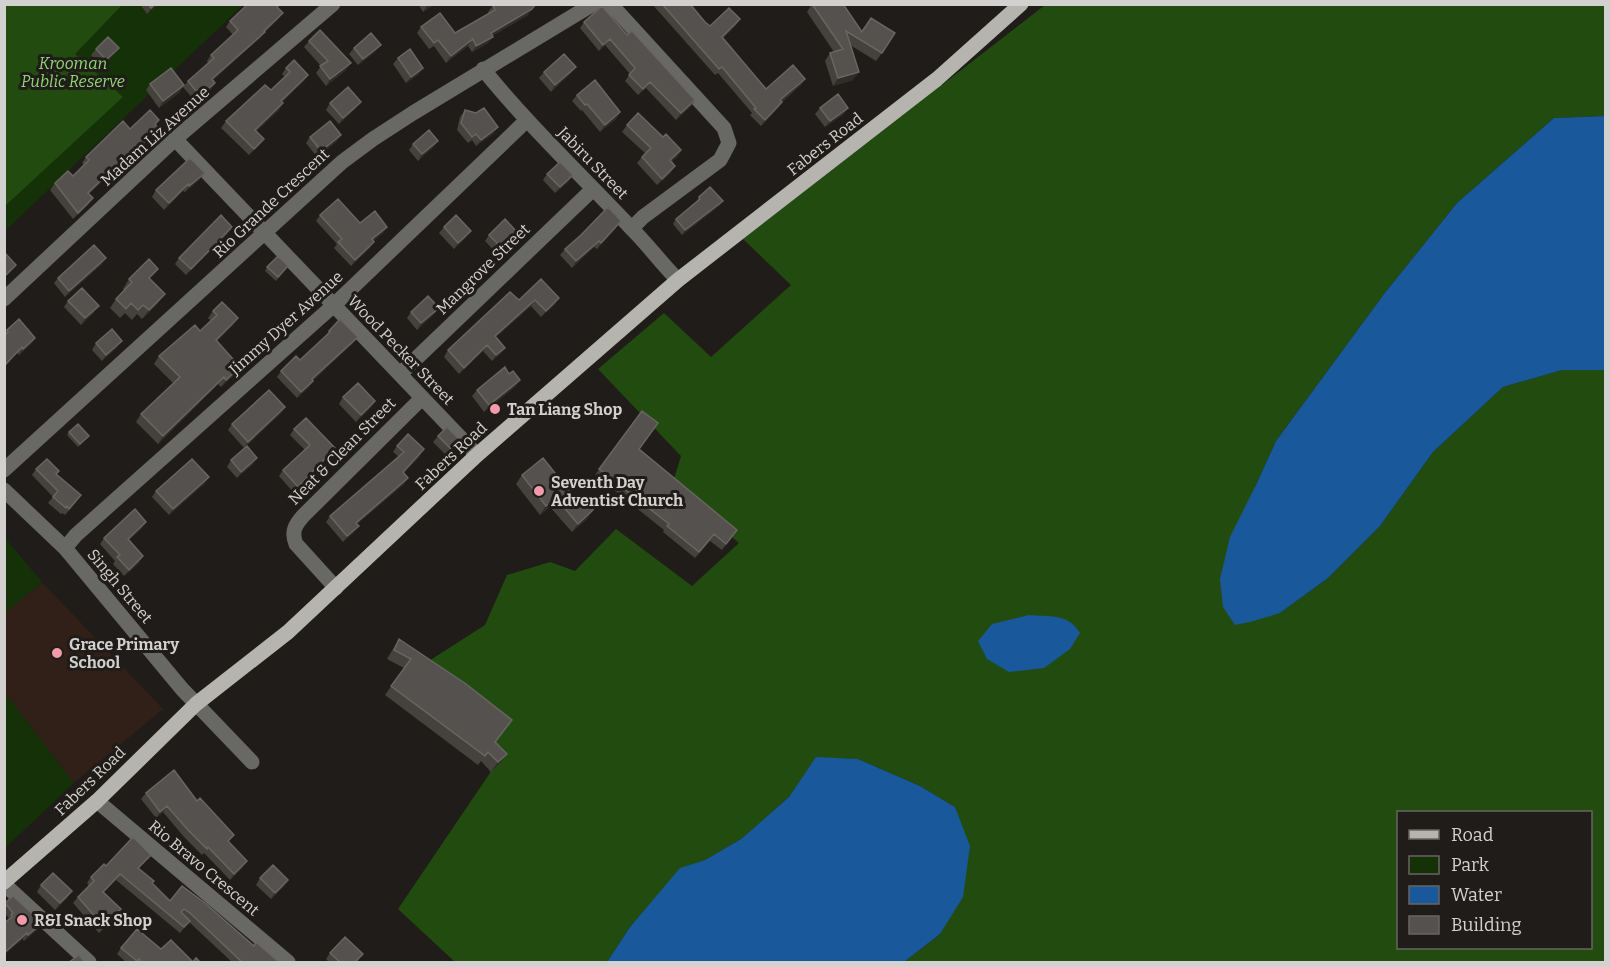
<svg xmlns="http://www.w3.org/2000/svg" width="1610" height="967" viewBox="0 0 1610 967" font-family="Bitter,serif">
<rect width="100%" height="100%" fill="#201c19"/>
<!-- education -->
<path fill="#302017" d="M42 582 163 709 74 783 5 693V613Z"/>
<!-- green -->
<path fill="#143107" d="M5 5H243L5 231Z
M5 538 42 582 5 613Z
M5 693 74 783 5 848Z"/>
<!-- forest -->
<path fill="#224c0f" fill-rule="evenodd" d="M5 4 122 5 75 54 123 97 5 206Z
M1045 5H1605V116L1554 118 1457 203 1384 294 1276 441 1255 487 1280 613 1328 578 1380 526 1433 452 1503 387 1562 370H1605V962H904L940 934 955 807 920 786 858 759 816 758 789 797 741 839 705 860 680 869 630 927 607 962H455L398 909 490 773 491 733 418 668 485 625 507 575 550 562 575 571 616 529 692 586 739 543 672 485 681 456 598 369 664 313 711 357 791 285 743 239ZM1398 812H1590V948H1398Z"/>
<!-- water -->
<path fill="#18589b" d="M1605 116V370H1562L1503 387 1433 452 1380 526 1328 578 1280 613 1250 622 1235 625 1223 607 1220 579 1230 537 1255 487 1276 441 1384 294 1457 203 1554 118Z
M1029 615C1049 617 1068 613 1080 633L1070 649 1044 668 1009 672 987 659 978 641 992 624Z
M816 757 858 759 920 786 955 807 970 846 963 897 940 934 904 962H607L630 927 680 868 705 860 741 839 789 797Z"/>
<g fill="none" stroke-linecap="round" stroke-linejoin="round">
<!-- minor -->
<path stroke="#686865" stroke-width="15" d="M606 4 617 11 724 128 729 143 720 160 643 217 632 228
M483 69C529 126 582 176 632 229 648 245 662 264 678 280
M175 139 477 455
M4 299 175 139 333 4
M400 374 592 190
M4 470 342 162 373 139 413 113 593 4
M4 490 65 548 182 689 252 762
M65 548 76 535 334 305 527 120
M336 588 296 544C291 532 295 525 303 516L422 398
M97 801 288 962
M4 884 89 962"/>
<!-- major -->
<path stroke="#b5b4af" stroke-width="15" d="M4 882 97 801 196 704 288 632 477 455 678 280 937 79 1021 4"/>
</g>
<!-- wall -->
<path fill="#45423e" d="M140 4H158L147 14Z
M418 4H435L423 12Z
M652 4H690L705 22 710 26 740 19 736 25 723 38 766 89 805 79 801 85 782 102 778 108 761 126 750 115 752 113 718 73 715 75Z
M812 4 861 31 871 18 882 53 876 61 850 45 853 80 833 86 825 61 830 53 834 52 807 12Z
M493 5 528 15 492 36 488 43 472 52 468 46 446 63 434 46 429 49 417 33 421 27 455 33 489 14 488 12Z
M279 9 278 19 265 32 260 38 213 80 215 83 211 89 196 102 183 87 188 81 208 63 207 61 211 55 233 35 226 27 230 21Z
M584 22 627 35 695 100 691 106 676 120 646 88 638 95 625 81 630 74 605 45 599 51 580 28Z
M309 41 346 70 326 86 316 73 321 66 304 47Z
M119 48 114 54 101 66 91 55 96 49Z
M354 48 376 51 358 65 349 54Z
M398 58 419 74 406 83 393 64Z
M576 67 571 73 551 92 539 78 544 72Z
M286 68 308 75 304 81 282 102 279 110 256 131 264 139 259 145 249 155 221 128 226 121 271 90 285 77 282 74Z
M150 84 180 92 159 108 146 90Z
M577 95 620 112 616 119 600 132 582 110 581 111 572 101Z
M330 103 356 108 339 124 326 110Z
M820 108 844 114 825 127 815 114Z
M465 110 494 133 476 146 472 140 468 143 457 130 460 117Z
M156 125 158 128 154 134 144 144 140 151 127 163 124 160 89 194V204L73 219 50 190 55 183 73 176 84 165 82 163 86 157 130 129Z
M627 125 663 137 681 150 677 157 671 162V173L657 185 637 163 645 153 622 132Z
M310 137 337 141 317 157 306 143Z
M438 141 433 147 418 161 409 150 413 144Z
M547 174 573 175 568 182 555 193 543 180Z
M200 179 185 192 183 191 164 210 152 197 156 190Z
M699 197 723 201 719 206 682 235 673 224 676 219 696 202Z
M320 215 360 223 387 227 383 233 373 241 370 248 351 266 334 248 337 244 316 221Z
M444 227 466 237 454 249 439 233Z
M617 227 597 249 594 247 572 268 560 255 565 249Z
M228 233 186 275 175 264 179 258Z
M489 235 513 238 497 254 485 241Z
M102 264 65 297 54 283 58 278Z
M267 267 286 269 276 281 265 271Z
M129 279 150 280 165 294 158 303 142 319 137 314 132 320 125 313 120 318 110 308 116 299 124 290 123 289Z
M559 298 555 304 541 317 531 306 496 337 505 348 500 354 492 361 483 351 459 374 444 357 448 350 519 300Z
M68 301 94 312 81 325 64 307Z
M439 308 434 314 417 330 407 318 411 312Z
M213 311 233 325 217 341 240 367 235 374 221 387 218 384 158 444 136 422 141 414 173 383 154 364 159 356 200 331 211 321 208 318Z
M7 330 35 338 31 344 19 355 17 353 4 367V333Z
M329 331 353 343 313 380 309 387 297 398 277 377 281 371 300 360 325 337Z
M96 343 117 347 102 361 92 350Z
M509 374 516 386 484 412 472 396 477 390Z
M343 397 375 401 371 407 356 422 339 404Z
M285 407 280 414 244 448 228 430 232 424Z
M642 411 639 449 737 530 722 550 710 541 695 558 663 532 664 530 595 475Z
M294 429 331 454 294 493 279 476 283 470 305 450 290 435Z
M69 432 86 439 78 447 67 435Z
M438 436 456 447 447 456 433 442Z
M397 446 420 456 404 473 408 478 404 484 357 524 354 532 343 542 326 522 330 516 399 457 393 452Z
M231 460 253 464 237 478 227 467Z
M36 469 57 475 76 502 65 515 62 513 61 514 48 503 53 497 32 475Z
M522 475 578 502 587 519 572 532 550 507 540 515 516 484Z
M209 477 204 484 169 515 152 497 156 491Z
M142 528 129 540 139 563 124 576 113 564 115 561 100 544 104 538Z
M399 639 505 729 496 742 507 754 500 763 491 772 481 761 478 765 385 695 404 668 387 659Z
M146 793 229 842 243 867 230 880 204 853 202 855 184 837 163 812 156 818 141 799Z
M151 855 139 868 152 883 170 901 254 946 280 963H233L189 922 180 933 116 880 104 892 121 909 117 915 99 933 73 903 78 897 89 886 87 883 91 877 106 866Z
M260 878 288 880 284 886 271 899 256 885Z
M41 885 67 898 55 910 37 892Z
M13 896 42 923 38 929 24 941 7 921 9 918 4 913V904Z
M121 948 161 949 193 962 201 963H127L117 954Z
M330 953 358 960 356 963H330L326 959Z"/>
<!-- shaded-wall -->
<path fill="#302c29" d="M155 4H158L147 14 151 8Z
M431 4H435L423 12 426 7Z
M536 4 528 15 486 39 491 33Z
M283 13 278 19 259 37 264 31Z
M740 19 736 25 718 43 722 37Z
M265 32 260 38 208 85 212 79Z
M493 37 488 43 472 52 476 46Z
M473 39 468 46 446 63 451 56Z
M610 39 605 45 599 51 603 45Z
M381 45 376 51 358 65 363 59Z
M119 48 114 54 101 66 106 60Z
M351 63 346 70 326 86 330 79Z
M576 67 571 73 551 92 555 85Z
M423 68 419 74 406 83 411 77Z
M859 72 853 80 833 86 838 78Z
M308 75 304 81 276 107 281 101Z
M805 79 801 85 776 106 780 100Z
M650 82 646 88 638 95 643 89Z
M215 83 211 89 196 102 200 96Z
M184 85 180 92 159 108 163 101Z
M695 100 691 106 676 120 681 113Z
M361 102 356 108 339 124 343 118Z
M782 102 778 108 761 126 765 120Z
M283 103 279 110 251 137 255 130Z
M848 108 844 114 825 127 830 121Z
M620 112 616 119 600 132 605 125Z
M498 127 494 133 476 146 481 140Z
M158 128 154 134 138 149 143 143Z
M341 135 337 141 317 157 321 151Z
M264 139 259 145 249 155 254 149Z
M438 141 433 147 418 161 422 154Z
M144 145 140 151 127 163 132 157Z
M681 150 677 157 665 167 670 160Z
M129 153 124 160 84 199 88 193Z
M675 166 671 173 657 185 662 179Z
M205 173 200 179 185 192 189 186Z
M573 175 568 182 555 193 560 187Z
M188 184 183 191 164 210 169 203Z
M93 198 89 204 73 219 78 213Z
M723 201 719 206 682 235 685 230Z
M621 221 617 227 597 249 601 243Z
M232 227 228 233 186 275 191 269Z
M387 227 383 233 368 246 372 239Z
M471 231 466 237 454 249 458 243Z
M517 232 513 238 497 254 501 247Z
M599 241 594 247 572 268 576 261Z
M374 242 370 248 351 266 355 260Z
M106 258 102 264 65 297 69 291Z
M165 294 158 303 142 319 149 310Z
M559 298 555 304 541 317 546 311Z
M535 300 531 306 491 342 495 336Z
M99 306 94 312 81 325 85 318Z
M439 308 434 314 417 330 421 323Z
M238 318 233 325 211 348 216 340Z
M358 337 353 343 308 386 312 379Z
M35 338 31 344 19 355 23 349Z
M122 341 117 347 102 361 106 355Z
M487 345 483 351 459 374 464 368Z
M22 347 17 353 4 367V366Z
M505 348 500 354 492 361 496 355Z
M240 367 235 374 221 387 226 380Z
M224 377 218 384 158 444 163 436Z
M520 380 516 386 484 412 489 405Z
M313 381 309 387 297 398 301 392Z
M375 401 371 407 356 422 361 415Z
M285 407 280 414 244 448 248 442Z
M460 440 456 447 447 456 451 449Z
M335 448 331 454 294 493 298 487Z
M424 449 420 456 399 478 403 472Z
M257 458 253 464 237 478 241 472Z
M209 477 204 484 169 515 173 509Z
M408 478 404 484 351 529 356 523Z
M556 498 550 507 540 515 546 506Z
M593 510 587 519 572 532 578 524Z
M146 522 142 528 123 545 128 539Z
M359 526 354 532 343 542 347 536Z
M143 556 139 563 124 576 129 570Z
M507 754 500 763 491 772 498 762Z
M167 806 163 812 156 818 160 812Z
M247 861 243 867 230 880 234 874Z
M120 874 116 880 99 898 103 892Z
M288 880 284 886 271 899 275 893Z
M72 891 67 898 55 910 60 903Z
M121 909 117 915 99 933 104 927Z
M42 923 38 929 24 941 28 935Z
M27 933 23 939 4 955V953Z"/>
<!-- building -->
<path fill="#54514e" stroke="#686562" stroke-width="1.5" d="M148 4H155L151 8Z
M248 4H281L277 7 283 13 264 31 265 32 212 79 215 83 200 96 188 81 214 58 211 55 238 30 230 21Z
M494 4H536L532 9 491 33 493 37 476 46 473 39 451 56 438 40 434 43 421 27 440 13 455 33 495 10 493 5Z
M662 4H690L705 22 710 26 729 8 740 19 722 37 766 89 793 65 805 79 780 100 782 102 765 120 754 109 756 108 722 67 719 69Z
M812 4H843L862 32 871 18 895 33 882 53 846 31 859 72 838 78 830 53 843 49Z
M602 6 627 35 632 31 695 100 681 113 650 82 643 89 629 75 635 68 610 39 603 45 584 22Z
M320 30 351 63 330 79 320 66 328 61 309 41Z
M371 33 381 45 363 59 354 48Z
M108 37 119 48 106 60 96 49Z
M410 49 423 68 411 77 398 58Z
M564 54 576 67 555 85 544 72Z
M294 60 308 75 281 101 283 103 255 130 264 139 254 149 226 121 265 85 271 90 290 72 286 68Z
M171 68 184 85 163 101 150 84Z
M595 80 620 112 605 125 587 104 585 105 577 95Z
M348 87 361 102 343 118 330 103Z
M838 94 848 108 830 121 820 108Z
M484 108 498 127 481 140 476 134 472 137 461 123 465 110 476 113Z
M150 110 159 120 155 124 158 128 143 143 144 145 132 157 129 153 88 193 93 198 78 213 55 183 68 171 73 176 89 160 86 157 123 121 130 129Z
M638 113 663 137 666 134 681 150 670 160 675 166 662 179 642 157 651 148 627 125Z
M330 121 341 135 321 151 310 137Z
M429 130 438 141 422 154 413 144Z
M190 158 205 173 189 186 188 184 169 203 156 190Z
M560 162 573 175 560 187 547 174Z
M710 187 723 201 685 230 676 219 700 199 699 197Z
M338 199 360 223 375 211 387 227 372 239 374 242 355 260 338 242 342 239 320 215Z
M608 207 621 221 601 243 599 241 576 261 565 249 581 235Z
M221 215 232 227 191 269 179 258Z
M456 215 471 231 458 243 444 227Z
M505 219 517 232 501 247 489 235Z
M94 245 106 258 69 291 58 278Z
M4 252 16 265 5 276 4 275Z
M278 256 288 266 278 277 267 267Z
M149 259 158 269 149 278 165 294 149 310 143 305 138 310 131 303 126 309 116 299 132 282 129 279Z
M541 279 559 298 546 311 535 300 495 336 505 348 496 355 487 345 464 368 448 350 510 292 519 300Z
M82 288 99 306 85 318 68 301Z
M428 296 439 308 421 323 411 312Z
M222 302 238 318 216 340 240 367 226 380 224 377 163 436 141 414 180 377 159 356 195 325 200 331 217 315 213 311Z
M19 319 35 338 23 349 22 347 4 366V336L8 332 7 330Z
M340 319 358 337 312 379 313 381 301 392 281 371 296 356 300 360 330 332 329 331Z
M112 329 122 341 106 355 96 343Z
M505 367 509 374 513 371 520 380 489 405 477 390Z
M358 383 375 401 361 415 343 397Z
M269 390 285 407 248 442 232 424Z
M642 411 658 423 639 449 737 530 726 544 714 534 699 552 667 526 669 524 599 469Z
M306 418 335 448 298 487 283 470 310 445 294 429Z
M78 424 89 436 80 444 69 432Z
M447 427 460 440 451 449 438 436Z
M408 434 424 449 403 472 408 478 356 523 359 526 347 536 330 516 404 452 397 446Z
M247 446 257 458 241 472 231 460Z
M543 458 578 502 583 498 593 510 578 524 556 498 546 506 522 475Z
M47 459 59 471 56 474 81 495 69 509 67 506 66 508 53 497 58 491 36 469Z
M192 459 209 477 173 509 156 491Z
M135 509 146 522 128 539 143 556 129 570 117 557 120 555 104 538Z
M399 639 466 684 512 720 495 742 507 754 498 762 488 752 485 756 391 686 411 659 394 650Z
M174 770 197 801 200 798 234 835 228 841 247 861 234 874 208 847 207 849 188 830 167 806 160 812 146 793Z
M133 837 151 855 138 868 154 881 152 883 170 901 182 886 205 903 254 946 256 942 280 963H243L190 913 184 909 181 912 190 921 184 927 120 874 103 892 121 909 104 927 78 897 94 881 91 877 104 864 106 866Z
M273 865 288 880 275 893 260 878Z
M53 873 72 891 60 903 41 885Z
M13 896 42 923 28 935 27 933 4 953V923L12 917 11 915 13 913 5 903Z
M137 929 161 949 171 940 193 962 196 958 201 963H142L139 959 137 961 121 948Z
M345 937 363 954 354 963H341L330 953Z
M79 955 85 963H68Z"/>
<!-- markers -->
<g fill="#f39aaa" stroke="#201c19" stroke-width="2">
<circle cx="495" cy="409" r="6"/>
<circle cx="539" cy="491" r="6"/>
<circle cx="57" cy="653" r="6"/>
<circle cx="22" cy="920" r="6"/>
</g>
<g text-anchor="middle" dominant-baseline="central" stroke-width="6" stroke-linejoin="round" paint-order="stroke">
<!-- park labels -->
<g font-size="16" font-style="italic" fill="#8dd871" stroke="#201c19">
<text x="73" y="63">Krooman<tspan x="73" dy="18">Public Reserve</tspan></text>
</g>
<!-- street labels -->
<g font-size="16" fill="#d3d1cf" stroke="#201c19">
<text transform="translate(155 136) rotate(-42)">Madam Liz Avenue</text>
<text transform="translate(825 144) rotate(-38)">Fabers Road</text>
<text transform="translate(593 163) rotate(46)">Jabiru Street</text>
<text transform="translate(271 203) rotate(-43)">Rio Grande Crescent</text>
<text transform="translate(483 269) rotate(-44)">Mangrove Street</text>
<text transform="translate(286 323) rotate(-42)">Jimmy Dyer Avenue</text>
<text transform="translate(401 350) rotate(46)">Wood Pecker Street</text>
<text transform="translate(342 451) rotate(-45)">Neat &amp; Clean Street</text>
<text transform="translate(451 456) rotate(-43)">Fabers Road</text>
<text transform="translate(120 586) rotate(50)">Singh Street</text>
<text transform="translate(90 781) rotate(-44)">Fabers Road</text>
<text transform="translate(204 868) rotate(40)">Rio Bravo Crescent</text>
</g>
<!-- poi labels -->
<g font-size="16" font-weight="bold" fill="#d3d1cf" stroke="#201c19" text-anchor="start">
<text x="507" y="409">Tan Liang Shop</text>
<text x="551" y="482">Seventh Day<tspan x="551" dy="18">Adventist Church</tspan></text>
<text x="69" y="644">Grace Primary<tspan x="69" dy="18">School</tspan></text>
<text x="34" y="920">R&amp;I Snack Shop</text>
</g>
</g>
<!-- border -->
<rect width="1610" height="967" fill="none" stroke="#d3d1cf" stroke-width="12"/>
<!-- legend -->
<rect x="1397" y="811" width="195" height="138" fill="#201c19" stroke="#686462" stroke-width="1.5"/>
<rect x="1409" y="830" width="30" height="9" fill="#b5b4af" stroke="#686462" stroke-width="1.5"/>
<text x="1451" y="841" font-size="18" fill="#d3d1cf">Road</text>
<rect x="1409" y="856" width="30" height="18" fill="#143107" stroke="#686462" stroke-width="1.5"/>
<text x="1451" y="871" font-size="18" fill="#d3d1cf">Park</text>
<rect x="1409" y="886" width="30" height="18" fill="#18589b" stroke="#686462" stroke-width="1.5"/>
<text x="1451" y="901" font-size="18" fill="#d3d1cf">Water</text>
<rect x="1409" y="916" width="30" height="18" fill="#54514e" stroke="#686462" stroke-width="1.5"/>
<text x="1451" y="931" font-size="18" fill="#d3d1cf">Building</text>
</svg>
